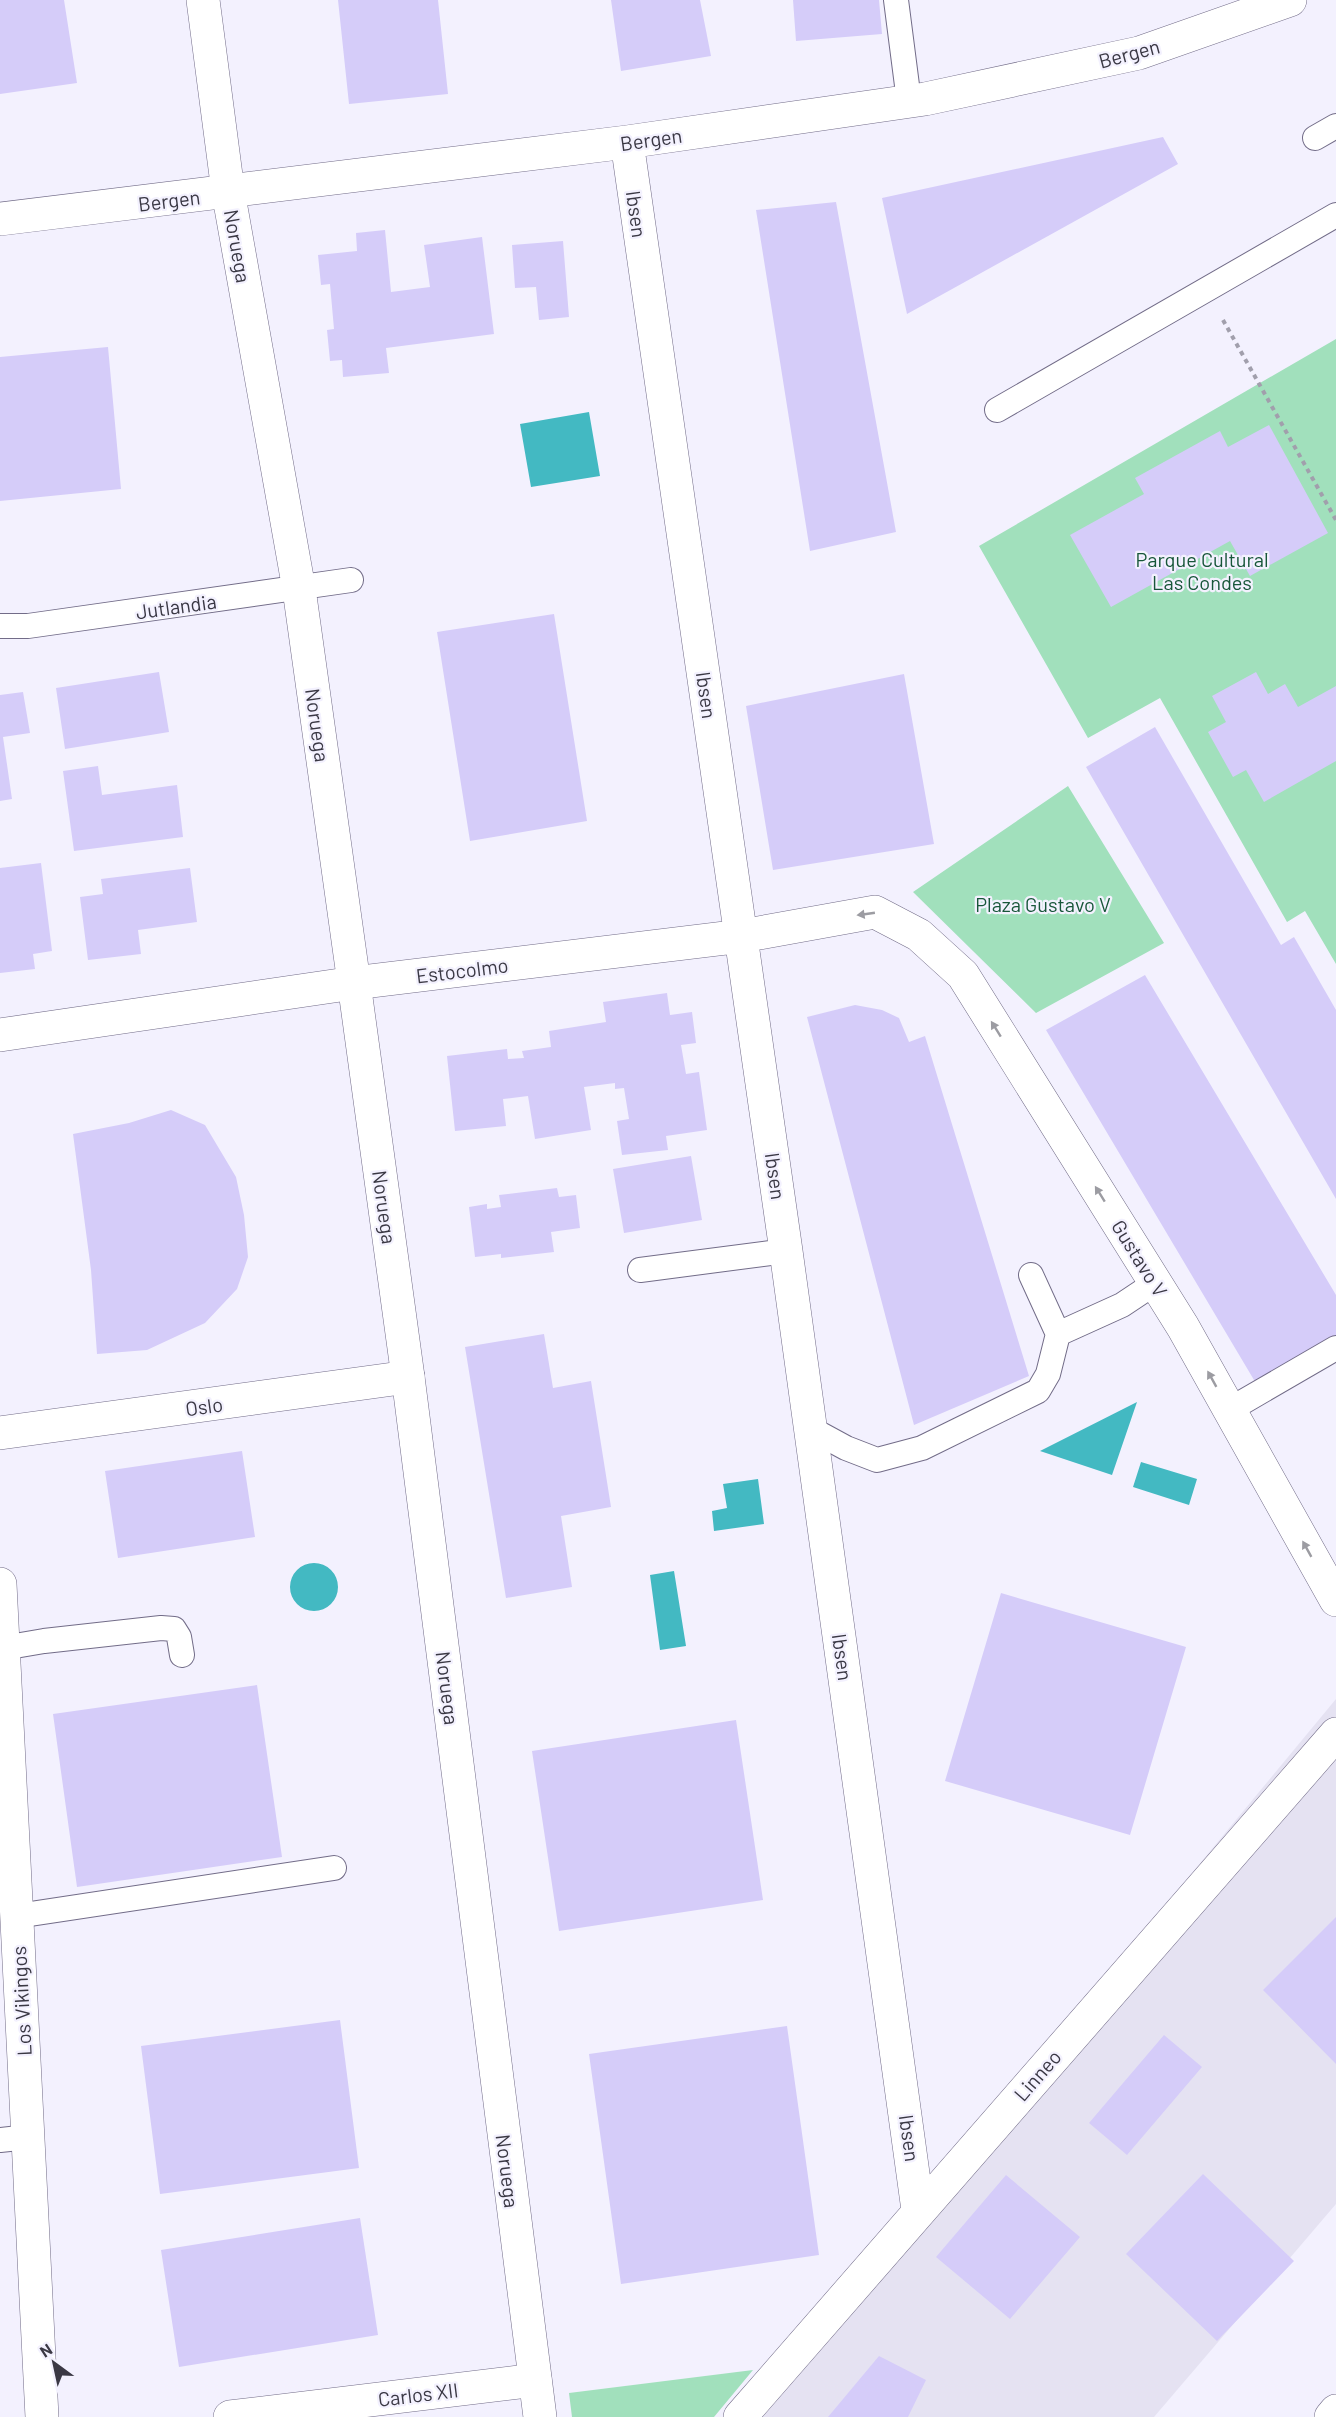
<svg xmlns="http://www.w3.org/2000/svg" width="1336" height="2417" viewBox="0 0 1336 2417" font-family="Barlow,sans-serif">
<rect width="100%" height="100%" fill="#f3f1fe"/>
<!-- built -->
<path fill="#e5e2f2" d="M1336 1699V2204L1154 2417H742Z"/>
<!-- green -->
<path fill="#a1e0bc" d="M1336 339V964L1305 911 1287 922 1160 698 1088 738 979 546Z
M1068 786 1164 943 1036 1013 913 892Z
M753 2370 714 2417H572L569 2393Z"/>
<!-- water -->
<path fill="#43b9c2" d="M589 412 600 476 531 487 520 424Z
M1137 1402 1112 1475 1040 1451Z
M1141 1462 1197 1479 1189 1505 1133 1487Z
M758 1479 764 1524 714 1531 712 1511 727 1508 723 1484Z
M290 1587a24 24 0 1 1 48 0a24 24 0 1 1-48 0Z
M674 1571 686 1646 660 1650 650 1575Z"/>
<!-- building -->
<path fill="#d5ccf9" d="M0 0H64L77 83 0 94Z
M338 0H438L448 94 349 104Z
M611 0H700L711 56 621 71Z
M793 0H879L882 34 796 41Z
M1163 137 1178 164 907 314 882 198Z
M836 202 896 532 810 551 756 210Z
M385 230 391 292 430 287 424 245 482 237 494 334 386 348 389 373 343 377 342 360 330 361 327 330 334 329 330 284 321 285 318 255 357 251 356 233Z
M563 241 569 317 539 320 536 287 515 288 512 245Z
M108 347 121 489 0 501V357Z
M1269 425 1328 533 1250 576 1230 541 1111 607 1070 535 1144 494 1135 478 1220 431 1228 447Z
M554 614 587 821 470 841 437 632Z
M159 672 169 732 65 749 56 688Z
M1256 672 1268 694 1285 684 1298 707 1336 686V761L1264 802 1246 770 1233 777 1208 732 1226 722 1212 696Z
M904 674 934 844 773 870 746 706Z
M23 692 30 733 3 737 12 799 0 801V695Z
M1155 727 1281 945 1294 937 1336 1010V1199L1086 767Z
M98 766 102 795 177 785 183 837 74 851 63 771Z
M41 863 52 951 33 954 35 969 0 973V868Z
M190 868 197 922 138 930 141 954 88 960 80 897 103 894 101 879Z
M1145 975 1336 1295V1338L1257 1385 1046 1030Z
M667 993 670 1015 692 1012 696 1043 681 1045 686 1074 699 1072 707 1130 666 1136 668 1150 622 1155 617 1121 629 1119 624 1088 615 1089V1083L584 1087 591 1130 535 1139 528 1096 503 1099 506 1126 455 1131 447 1056 507 1049 508 1059 524 1058 522 1051 551 1047 549 1031 606 1022 603 1002Z
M855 1005 882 1010 899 1018 909 1042 925 1036 1029 1376 914 1425 807 1017Z
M171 1110 205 1125 236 1177 244 1215 248 1257 237 1289 205 1323 147 1350 97 1354 91 1270 73 1134 129 1123Z
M691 1156 702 1220 624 1233 613 1169Z
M557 1188 559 1197 576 1195 580 1228 551 1232 554 1252 501 1258V1254L475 1257 469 1207 487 1204V1209L501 1207 499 1195Z
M544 1334 553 1388 591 1381 611 1507 561 1516 572 1587 506 1598 465 1347Z
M242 1451 255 1537 118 1558 105 1471Z
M1001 1593 1186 1647 1130 1835 945 1781Z
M257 1685 282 1857 77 1887 53 1714Z
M736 1720 763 1900 559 1931 532 1751Z
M1336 1917V2064L1263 1990Z
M340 2020 359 2168 160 2194 141 2046Z
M787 2026 819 2255 621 2284 589 2054Z
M1164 2035 1202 2067 1127 2155 1089 2123Z
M1203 2174 1294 2261 1217 2341 1126 2254Z
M1006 2175 1080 2237 1010 2319 936 2257Z
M360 2218 378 2335 179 2367 161 2250Z
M879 2356 926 2380 908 2417H828Z"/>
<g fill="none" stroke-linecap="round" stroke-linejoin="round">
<!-- service casing -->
<g stroke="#726c88" stroke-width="26">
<path id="service" d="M896 0 909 101
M1315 138 1336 126
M997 410 1336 215
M0 626H28L351 580
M640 1270 786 1251
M1058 1334 1122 1305 1155 1283
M1229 1410 1336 1348
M811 1429 846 1448 877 1460 922 1448 1038 1391 1048 1374 1058 1334 1031 1275
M3 1648 44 1641 161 1628 174 1629 179 1637 182 1655
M17 1916 334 1868
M0 2140 28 2137"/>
</g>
<!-- minor casing -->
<g stroke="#726c88" stroke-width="34">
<path id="minor" d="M627 142 786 1251 918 2210
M0 219 627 142 925 99 1139 53 1290 0
M0 1035 354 983 742 936 875 912 919 935 963 975 1183 1327 1336 1600
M0 1433 408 1377
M0 1584 42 2417
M230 2417 535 2380
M740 2417 1336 1734"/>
</g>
<!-- tertiary casing -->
<g stroke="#726c88" stroke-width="34">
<path id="tertiary" d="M203 0 228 191 299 589 354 983 408 1377 540 2417"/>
</g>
<!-- primary casing -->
<g stroke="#726c88" stroke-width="34">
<path id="primary" d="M1331 2417 1336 2411"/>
</g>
<!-- path -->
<path stroke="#a19fac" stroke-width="4" stroke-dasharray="4.5 4.5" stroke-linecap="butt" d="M1223 320 1336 520"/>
<!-- service -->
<use href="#service" stroke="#fff" stroke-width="24"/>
<!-- minor -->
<use href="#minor" stroke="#fff" stroke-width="33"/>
<!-- tertiary -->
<use href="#tertiary" stroke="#fff" stroke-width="33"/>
<!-- primary -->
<use href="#primary" stroke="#fff" stroke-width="33"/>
</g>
<!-- one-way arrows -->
<defs><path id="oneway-solid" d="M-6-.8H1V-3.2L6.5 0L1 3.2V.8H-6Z" transform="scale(1.5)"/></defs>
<g fill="#9c9ca2">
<use href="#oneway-solid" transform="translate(866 914) rotate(172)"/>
<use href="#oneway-solid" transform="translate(996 1029) rotate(-122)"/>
<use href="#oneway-solid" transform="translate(1100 1194) rotate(-122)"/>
<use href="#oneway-solid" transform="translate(1212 1379) rotate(-119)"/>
<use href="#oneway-solid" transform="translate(1307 1549) rotate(-119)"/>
</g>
<g text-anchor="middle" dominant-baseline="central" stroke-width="4.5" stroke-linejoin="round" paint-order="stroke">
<!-- street labels -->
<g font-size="20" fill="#3a3844" stroke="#f3f1fe">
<text transform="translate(1129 53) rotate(-15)">Bergen</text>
<text transform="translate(651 139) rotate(-8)">Bergen</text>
<text transform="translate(169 200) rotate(-7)">Bergen</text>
<text transform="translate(637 214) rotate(82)">Ibsen</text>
<text transform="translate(238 246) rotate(80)">Noruega</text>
<text transform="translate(176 606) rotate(-8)">Jutlandia</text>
<text transform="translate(707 695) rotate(82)">Ibsen</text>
<text transform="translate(318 725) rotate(82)">Noruega</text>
<text transform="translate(462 970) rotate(-7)">Estocolmo</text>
<text transform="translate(776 1176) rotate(82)">Ibsen</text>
<text transform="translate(385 1207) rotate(82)">Noruega</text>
<text transform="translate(1140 1258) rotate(58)">Gustavo V</text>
<text transform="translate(204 1406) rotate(-8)">Oslo</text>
<text transform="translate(843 1657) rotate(82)">Ibsen</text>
<text transform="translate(448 1688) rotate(83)">Noruega</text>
<text transform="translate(21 2001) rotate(-93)">Los Vikingos</text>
<text transform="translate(1037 2075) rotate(-49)">Linneo</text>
<text transform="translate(910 2138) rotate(82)">Ibsen</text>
<text transform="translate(508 2171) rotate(83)">Noruega</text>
<text transform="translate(418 2394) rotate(-7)">Carlos XII</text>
</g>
<!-- park labels -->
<g font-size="20" fill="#175639" stroke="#f3f1fe">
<text x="1202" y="559">Parque Cultural<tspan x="1202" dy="23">Las Condes</tspan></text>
<text x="1043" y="904">Plaza Gustavo V</text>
</g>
</g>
<!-- north arrow -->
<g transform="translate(54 2363) rotate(327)" stroke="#f3f1fe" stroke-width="4.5" paint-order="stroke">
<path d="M0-4.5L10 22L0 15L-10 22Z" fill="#3a3844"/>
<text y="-9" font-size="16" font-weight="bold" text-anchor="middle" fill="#3a3844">N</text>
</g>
</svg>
